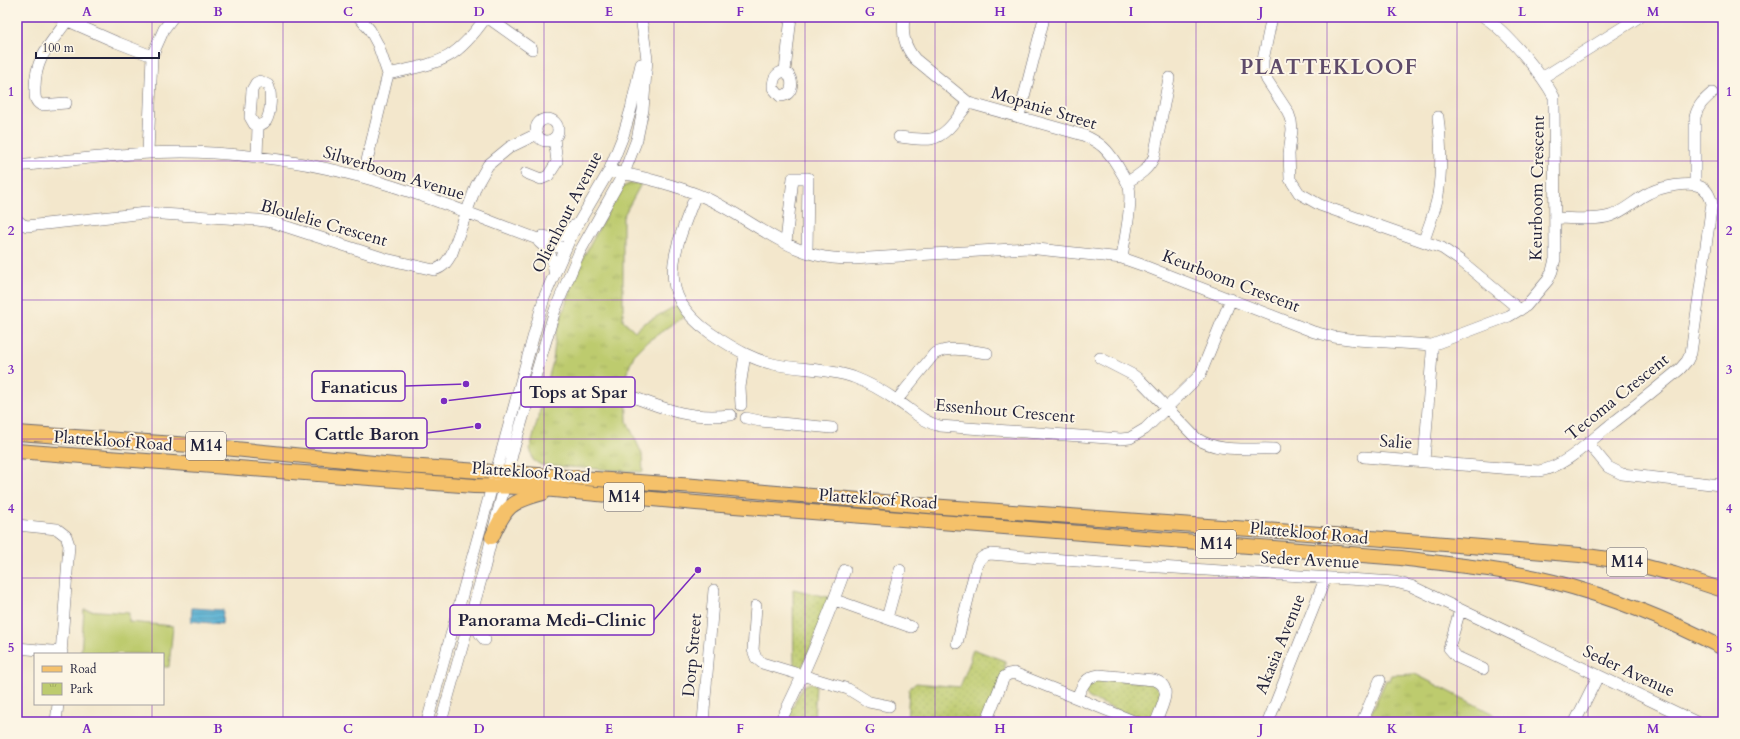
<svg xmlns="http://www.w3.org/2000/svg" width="1740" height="739" viewBox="0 0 1740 739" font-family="Cardo,serif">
<defs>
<pattern id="grass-dots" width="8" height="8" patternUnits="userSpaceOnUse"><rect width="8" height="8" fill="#bdcb6e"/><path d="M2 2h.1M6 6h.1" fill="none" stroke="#a2ae60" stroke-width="1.8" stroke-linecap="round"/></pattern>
<pattern id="park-tufts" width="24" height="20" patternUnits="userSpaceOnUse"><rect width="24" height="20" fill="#bdcb6e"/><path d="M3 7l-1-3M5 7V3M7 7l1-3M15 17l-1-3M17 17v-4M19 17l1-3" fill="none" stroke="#a2ae60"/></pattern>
<pattern id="water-rules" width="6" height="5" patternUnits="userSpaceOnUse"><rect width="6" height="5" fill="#55afd2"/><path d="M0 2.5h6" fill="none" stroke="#468eac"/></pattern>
</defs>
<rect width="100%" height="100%" fill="#fcf5e5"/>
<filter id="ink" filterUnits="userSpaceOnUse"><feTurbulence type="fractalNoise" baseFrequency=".025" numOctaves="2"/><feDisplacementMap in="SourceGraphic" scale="8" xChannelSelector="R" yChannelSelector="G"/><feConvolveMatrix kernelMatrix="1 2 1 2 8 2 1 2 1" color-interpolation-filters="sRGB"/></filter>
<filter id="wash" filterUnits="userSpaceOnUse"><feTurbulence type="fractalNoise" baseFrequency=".012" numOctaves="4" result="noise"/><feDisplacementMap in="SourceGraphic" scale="16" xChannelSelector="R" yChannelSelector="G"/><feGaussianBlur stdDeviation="0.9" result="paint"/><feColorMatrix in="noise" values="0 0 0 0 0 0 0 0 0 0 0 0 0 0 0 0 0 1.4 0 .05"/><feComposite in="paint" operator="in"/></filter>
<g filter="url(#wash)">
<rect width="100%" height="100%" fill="#f3e7cc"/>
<!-- grass -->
<path fill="url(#grass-dots)" stroke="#707654" d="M793 589 832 598 802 667 794 669Z
M973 649 1005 661V672L983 722H907L909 689 916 683 960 687 971 659 970 658Z
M1093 679 1152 683 1162 693 1152 718 1147 721 1142 720 1091 699 1087 696 1085 691Z
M810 683 816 684 814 722H785L803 686Z"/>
<!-- park -->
<path fill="url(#park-tufts)" stroke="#707654" d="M631 183 641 184 623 217V320L635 331 643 324 677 305 685 316 648 341 634 355 626 375 627 421 642 454 643 472 541 465 533 460 530 448 553 361 556 333 565 306 584 256 621 188Z
M1415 674 1509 722H1367L1386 680H1390L1392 675Z"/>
<!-- pitch -->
<path fill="#bdcb6e" stroke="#707654" d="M84 610 129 613V622L173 626 169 667H163V654L81 653Z"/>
<!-- water -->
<path fill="url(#water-rules)" stroke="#3c6886" d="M192 608 223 610 222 624 191 621Z"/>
</g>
<g filter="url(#ink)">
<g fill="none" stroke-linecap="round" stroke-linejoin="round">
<!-- minor casing -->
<g stroke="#6b676e" stroke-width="12">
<path id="minor" d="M59 17 116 42 152 56
M359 17 370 30 378 45 388 74 363 177
M487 17 532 49
M904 17C902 34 904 46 915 59L969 103 1083 135C1101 143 1107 149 1117 165 1121 172 1126 179 1129 187 1133 205 1124 240 1122 258
M1272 17 1263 60V70L1267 80 1288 112 1291 121 1292 130 1289 154 1290 179 1299 193 1320 205 1442 248 1461 261 1520 310
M785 71C795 79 794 96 780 96L773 88C773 79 775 73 785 71Z
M785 71 791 17
M388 74C440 62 454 63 486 17
M1542 78 1639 17
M260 81 268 85C272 93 271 113 266 121 264 124 262 124 258 126L254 124 250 117 252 90 256 83Z
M66 103 41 105C34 101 35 96 35 88 35 58 50 44 67 21
M1019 116 1043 22
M536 130a11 11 0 1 1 22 0a11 11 0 1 1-22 0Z
M899 137C909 138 921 140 931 139 948 135 958 116 969 103
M148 152 152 56 164 29 173 17
M257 157 258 126
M17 166C83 159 147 149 213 153 263 156 314 164 362 177 431 196 497 225 565 249
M609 171C637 175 679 186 706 198 742 214 777 245 816 255 828 258 840 259 853 259L1028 248 1122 258 1142 265 1314 332 1334 337 1356 340 1432 345 1509 316 1526 306 1548 280 1552 271 1555 259 1554 97C1542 74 1506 31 1484 17
M526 173 541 179 548 176 557 162 554 138
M1127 182C1139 175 1148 170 1154 157L1169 78
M1695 184V117C1698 105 1704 100 1712 93
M696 194C672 257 651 297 721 340 737 350 754 360 773 364 800 370 827 368 853 377 869 383 883 391 896 400 911 409 922 422 940 426L1121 439 1130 438 1145 429 1200 375 1231 299
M17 220 22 224 27 226 146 213 257 220 272 222 386 259 434 270C444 267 447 262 452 253L476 186 488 165 510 147 537 134
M543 236C556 239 565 237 573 226
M1424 240C1429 226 1435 211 1438 195 1442 170 1441 142 1438 117
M539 242C550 251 553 257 554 271
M786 242 793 178H808L807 252
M1100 358 1133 375 1141 381 1196 438C1218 453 1248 448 1274 449
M633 397C670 411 691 419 731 415
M897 400 934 354C950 345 970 351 987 353
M741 405 740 387 745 354
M746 418 760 421 832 428
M1588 443 1608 467 1622 474 1720 485
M1364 457 1539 471C1565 467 1590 441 1610 425 1634 407 1657 388 1680 369L1687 361 1691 353 1712 203C1710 197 1708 191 1703 188 1692 180 1661 187 1649 193 1636 199 1625 211 1610 216 1594 221 1572 218 1555 218
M1424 461 1432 354V345
M17 525 57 529 66 536 69 545 61 654
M835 600 911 627
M756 606 753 650 756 658 762 663 848 689 869 702 889 706
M478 610C475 623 476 631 485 640
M1460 610 1449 648 1457 657 1483 669
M887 618 900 570
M957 643 976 567C979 559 982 556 990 554L1128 565 1395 582 1411 586 1696 722
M17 648 62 652
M1077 698C1082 686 1085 677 1099 675L1154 680C1175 686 1161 707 1156 722
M56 722 58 704
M427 722 544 298 572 234 609 171 623 136 631 109 641 64
M441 722 484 569 513 451 555 310 579 253 624 173 637 139 643 110 647 59 641 17
M703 722 714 590
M780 722C805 673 826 622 845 570
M986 722 1004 677 1009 674 1014 673 1136 722
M1268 722 1325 579
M1362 722 1380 680
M1575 722 1598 676"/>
</g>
<!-- major casing -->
<g stroke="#6b676e" stroke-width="16">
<path id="major" d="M17 433 205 446 394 465 695 486 930 506 1334 535 1580 555 1628 562 1674 574 1723 590
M17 451 474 486 521 487 696 503 1401 558C1452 565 1504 569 1554 582 1612 597 1669 620 1723 648
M492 537C506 506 510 502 543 493"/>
</g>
<!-- minor -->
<use href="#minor" stroke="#fff" stroke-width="11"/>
<!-- major -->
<use href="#major" stroke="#f5c16b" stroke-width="14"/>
</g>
</g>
<!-- grid -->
<path fill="none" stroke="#7b2cbf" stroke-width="1" stroke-opacity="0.55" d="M152 17V654M283 17V722M413 17V722M544 17V722M674 17V722M805 17V722M935 17V722M1066 17V722M1196 17V722M1327 17V722M1457 17V722M1588 17V722M17 161H1723M17 300H1723M17 439H1723M17 578H1723M152 704V722"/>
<g text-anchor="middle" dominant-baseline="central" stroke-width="4" stroke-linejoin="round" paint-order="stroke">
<!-- shield labels -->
<g fill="#fcf5e5" stroke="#63616e" stroke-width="1">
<rect x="186" y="432" width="40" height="28" rx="3"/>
<rect x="604" y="483" width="40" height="28" rx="3"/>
<rect x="1196" y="530" width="40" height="28" rx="3"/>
<rect x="1607" y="548" width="40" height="28" rx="3"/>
</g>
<g font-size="16" font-weight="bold" fill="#22223b">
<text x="206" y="446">M14</text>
<text x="624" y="497">M14</text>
<text x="1216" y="544">M14</text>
<text x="1627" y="562">M14</text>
</g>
<!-- street labels -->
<g font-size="17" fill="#22223b" stroke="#fcf5e5">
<text transform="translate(1044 108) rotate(17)">Mopanie Street</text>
<text transform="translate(394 173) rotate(17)">Silwerboom Avenue</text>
<text transform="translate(1537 188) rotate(-89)">Keurboom Crescent</text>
<text transform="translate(567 212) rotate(-63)">Olienhout Avenue</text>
<text transform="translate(324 223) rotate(16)">Bloulelie Crescent</text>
<text transform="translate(1231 281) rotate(21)">Keurboom Crescent</text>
<text transform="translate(1617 397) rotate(-39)">Tecoma Crescent</text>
<text transform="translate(1005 411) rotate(5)">Essenhout Crescent</text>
<text transform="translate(113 441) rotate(4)">Plattekloof Road</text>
<text transform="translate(1396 442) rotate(4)">Salie</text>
<text transform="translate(531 472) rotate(4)">Plattekloof Road</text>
<text transform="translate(878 499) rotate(4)">Plattekloof Road</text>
<text transform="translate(1309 533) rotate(5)">Plattekloof Road</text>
<text transform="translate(1310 560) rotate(3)">Seder Avenue</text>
<text transform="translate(1280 644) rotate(-68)">Akasia Avenue</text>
<text transform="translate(692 655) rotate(-85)">Dorp Street</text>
<text transform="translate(1629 671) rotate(25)">Seder Avenue</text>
</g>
<!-- district labels -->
<g font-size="21" font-weight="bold" letter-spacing="1" fill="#5e4b6a" stroke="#fcf5e5">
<text x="1329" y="67">PLATTEKLOOF</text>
</g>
</g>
<!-- callouts -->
<path fill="none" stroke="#7b2cbf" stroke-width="1.5" d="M466 384L405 386M444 401L521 392M478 426L427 433M698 570L654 620"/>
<g fill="#7b2cbf" stroke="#fcf5e5" stroke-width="1.5">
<circle cx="466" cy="384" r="4"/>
<circle cx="444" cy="401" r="4"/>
<circle cx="478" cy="426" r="4"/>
<circle cx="698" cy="570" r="4"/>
</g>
<g fill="#fcf5e5" stroke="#7b2cbf" stroke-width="1.5">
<rect x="312" y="371" width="93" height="30" rx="4"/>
<rect x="521" y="377" width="114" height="30" rx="4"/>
<rect x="306" y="418" width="121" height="30" rx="4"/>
<rect x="450" y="605" width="204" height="30" rx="4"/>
</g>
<g font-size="18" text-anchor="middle" font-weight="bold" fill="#22223b">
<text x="359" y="393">Fanaticus</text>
<text x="578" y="398">Tops at Spar</text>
<text x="367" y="440">Cattle Baron</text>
<text x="552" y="626">Panorama Medi-Clinic</text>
</g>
<!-- margin -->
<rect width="1740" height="739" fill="none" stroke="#fcf5e5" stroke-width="44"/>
<!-- legend -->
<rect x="34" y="653" width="130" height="52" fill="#fcf5e5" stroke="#a5a1a1"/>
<rect x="42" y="666" width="20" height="6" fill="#f5c16b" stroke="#a5a1a1"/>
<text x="70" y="673" font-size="12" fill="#22223b">Road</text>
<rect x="42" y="683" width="20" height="12" fill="url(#park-tufts)" stroke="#a5a1a1"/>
<text x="70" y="693" font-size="12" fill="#22223b">Park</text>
<!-- scale -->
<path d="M36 52v6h123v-6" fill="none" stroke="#22223b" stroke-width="2"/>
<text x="42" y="52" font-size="12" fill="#22223b" stroke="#fcf5e5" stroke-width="3" paint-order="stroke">100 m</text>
<rect x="22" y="22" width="1696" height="695" fill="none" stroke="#7b2cbf" stroke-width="1.5"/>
<g font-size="13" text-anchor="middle" font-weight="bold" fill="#7b2cbf">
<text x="87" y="16">A</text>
<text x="218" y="16">B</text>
<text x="348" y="16">C</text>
<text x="479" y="16">D</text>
<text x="609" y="16">E</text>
<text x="740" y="16">F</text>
<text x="870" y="16">G</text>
<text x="1000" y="16">H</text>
<text x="1131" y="16">I</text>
<text x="1261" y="16">J</text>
<text x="1392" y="16">K</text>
<text x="1522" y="16">L</text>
<text x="1653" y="16">M</text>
<text x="11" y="96">1</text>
<text x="1729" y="96">1</text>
<text x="11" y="235">2</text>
<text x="1729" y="235">2</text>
<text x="11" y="374">3</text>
<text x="1729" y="374">3</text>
<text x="11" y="513">4</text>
<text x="1729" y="513">4</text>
<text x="11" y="652">5</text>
<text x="1729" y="652">5</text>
<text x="87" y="733">A</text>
<text x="218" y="733">B</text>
<text x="348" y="733">C</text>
<text x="479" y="733">D</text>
<text x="609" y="733">E</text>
<text x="740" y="733">F</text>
<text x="870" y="733">G</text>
<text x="1000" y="733">H</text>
<text x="1131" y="733">I</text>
<text x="1261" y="733">J</text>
<text x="1392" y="733">K</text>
<text x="1522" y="733">L</text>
<text x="1653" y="733">M</text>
</g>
</svg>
